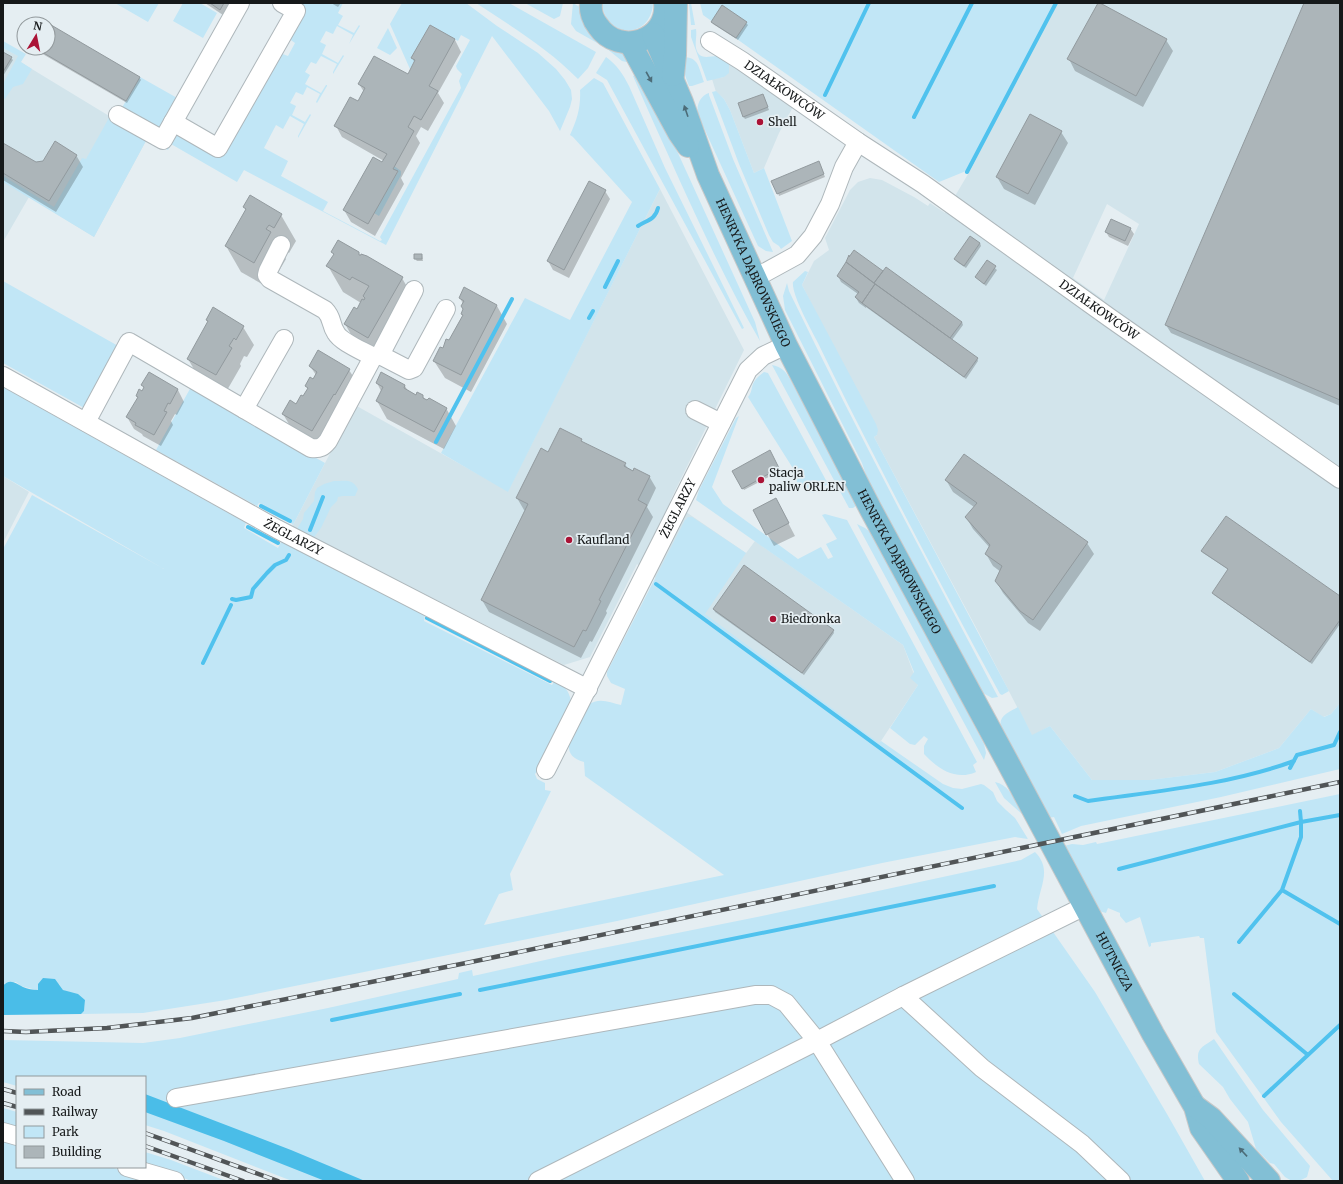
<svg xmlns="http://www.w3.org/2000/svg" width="1343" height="1184" viewBox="0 0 1343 1184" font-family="Merriweather,serif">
<rect width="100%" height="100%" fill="#e5eef2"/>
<path fill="#d2e4eb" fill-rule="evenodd" d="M1056,3h284v700l-9,11 -8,3 -12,-8 -32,39 -64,24 -65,8h-58l-42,-54 -18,10 -53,-103 -105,-196 3,-2 -75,-150 12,-24 15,-11 -4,-12 25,-48 8,-8 12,-4 12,2 32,17 14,9 2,-3 15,10 26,-44zM1107,204l32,20 -35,76 -31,-22z
M3,48l16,8 -2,4 130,79 -53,98 -65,-40 -26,45z
M729,62l65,43 -15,28 -15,35 -10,5 -24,-63 -6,-11 -8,-7 -4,-13 12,-2z
M660,189l84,161 -74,151 76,52 9,-12 148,104 15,40 -39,59 -242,-180 -47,93 -26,8 -272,-138 63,-122 153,86z
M3,476l26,16 -26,51z"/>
<path fill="#c1e6f6" d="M115,3h44l-11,19z
M183,3h17l17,10 -14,25 -30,-17z
M293,3h50l-5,10 5,3 -5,9 16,8 5,-8 1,1 -11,18 4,-9 -16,-9 -4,8 -7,-3 -6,11 6,3 -4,9 16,9 5,-8 1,1 -11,18v-2l4,-8 -16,-8 -5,8 -5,-2 -6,10 5,3 -5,9 16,9 5,-8h1v1l-10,17 -1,-1 4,-8 -13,-7 -4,8 -7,-3 -6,11 6,3 -4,9 13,7 5,-8 1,1 -13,23v-2l6,-12 -14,-8 -7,13 -7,-4 -12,23 24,13 -7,15 47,26 -5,9 57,30 2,-1 -2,-3 81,-149 -2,-7 3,-7 -5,-5 -1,-3 14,-26 -9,-5 -3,6 -28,-16 -19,33 4,2 -5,9 -20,-45 12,-21h64l31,23 41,27 18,16 9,11 6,10 1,9 -2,8 -10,24 -11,-20 -57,-75 -106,209 -142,-75 -7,12 -66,-38 -3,6 -4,-2 11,-18 46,26 59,-103 8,3 7,-13 -7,-5z
M476,3h33l87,49 -8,16 -10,11c-29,-30 -67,-53 -102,-76z
M525,3h38l-3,13 -6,3z
M573,3l5,3 43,41 10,16 -9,-2 -16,-13 -30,-17 -5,-7z
M602,3h50l1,1c-3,36 -48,35 -51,-1z
M689,3h2l4,22h-4z
M700,3h356l-85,166 -32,13 -236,-167z
M388,28l9,20 -7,7 -13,-7z
M696,29c1,7 -1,13 0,19 3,13 13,8 21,8 4,0 8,3 12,6v11l-5,4 -17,4 -16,-44v-7z
M3,41l23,13 -5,8 11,7 -9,15 -10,3 -8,12 -2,-1v-14l15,-28 -15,-8z
M606,57c11,8 17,17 23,29l36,82 79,160 -2,1 -135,-249 -11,-7z
M680,57c19,-1 18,9 24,25l-12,4h-3l-7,-19z
M641,72l114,250 5,19c-30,-52 -56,-107 -81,-162 -15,-34 -31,-68 -46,-103z
M140,77l39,22 -17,31 -42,-19z
M594,78l9,5 57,106 -152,303 -67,-39 84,-155 45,22 62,-118 -59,-65 -3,-2c7,-15 11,-28 10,-45z
M716,91l8,8 6,11 24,63 10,-5 28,73 -11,8 -2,-3 -6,-4 -4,-7 -30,-71 -27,-72z
M709,93v2l24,64 40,93 -7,-1 -8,-5 -60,-131c-2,-10 2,-19 11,-22z
M110,116l37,23 -53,98 -91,-55v-6l51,31 28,-49 4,1z
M394,166l7,5v4l-22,41 -5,-3 24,-41 -5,-3z
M805,271l3,1 -6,13 74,139 2,6 -1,5 -3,2 135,254 -7,4 -2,-1c-41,-75 -81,-151 -120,-227 -21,-41 -42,-82 -62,-124 -6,-12 -27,-49 -25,-61z
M3,281l117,66 -34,62 -83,-46z
M787,283l2,8c66,137 138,271 209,406l-6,1 -9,-5 -74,-138 -38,-65 -9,-27 -77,-153 -2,-14z
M772,365c9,2 13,5 18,14l66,124 1,2 -4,3h-4z
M764,372l4,1 60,111 -15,9 -5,-2 -7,-7 -3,2 -4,-16 -46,-73c4,-5 3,-8 5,-13 2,-5 7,-9 11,-12z
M3,387l243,136 -2,5 34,20 3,-6 144,73 -1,6 128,64 3,-5c9,6 14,10 16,21l-29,64 -7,9 2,5 8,4v7l6,1 -41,83 3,16 -14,4 -15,31 240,-50 -139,-99 -1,-14c-32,-8 -5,-40 4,-57 11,-8 21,-3 33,0l4,-16 -14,-6 -4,-7v-4l78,-152 3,-3h4l54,36 -41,61 174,129 2,-2 62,43 10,4 9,1 19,-5 3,1 9,7 4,9 9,9 9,8 13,21 -13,-2 -133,26 -265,58 -391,79 -83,13 -62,1 3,-3 1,-11 -22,-10 -4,-6 -21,2 1,4h-3l-15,-4 -5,-4 -11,1 -2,3v-437l29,-54 132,74 -161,-93z
M191,387l134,76 -32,62 -2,-2 1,-2 -33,-18 -2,3 -101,-56z
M739,416l-27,71 11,17 75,55 23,-12 7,12 5,-2 -7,-13 11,-5 -15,-24 3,-1 22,6 130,242 -4,3 3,7c-20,9 -38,-3 -52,-18v-8l4,-7 -4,-3 -9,9 -5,-1 -20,-16 28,-43 -8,-7 4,-6 -11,-27 -207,-145 3,-10 37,-72z
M334,481c11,0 18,-3 24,8l-3,7h-12l-5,1 -1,4 -6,6 -10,21 -7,9 -17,-8 6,-10 1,-6 10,-12 1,-9 2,-4 7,-4z
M857,524l8,4 9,7 110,209 2,9 -2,7z
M1340,703v66l-119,28 -140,29 -19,8 -8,-17 -5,1 -48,-91c-3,-11 8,-15 17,-20l14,28 18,-9 42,54h57l66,-8 64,-24 32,-39 13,8 7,-3z
M995,782c15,3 21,20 27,32l-18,-16z
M1340,794v387h-7l-52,-59 -65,-90 -12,-94h-4l-1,-2 -48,7v3l-2,1 -9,-30 -14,6 -6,-7v-3l-12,-5 -2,5 -7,-2 -35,-65 8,-2 11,1 13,-3 1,2z
M1035,852c18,18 4,35 2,57l58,83 72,122 38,67h-913l-128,-50 -19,-6v-48h-128v9l-14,-4v-42l140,3 37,-5 148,-30 130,-29 1,-6 13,-3 1,6 90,-20 199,-40 259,-56z
M1214,1039l49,71 47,56 -3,11 -6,3 -9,1 -7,-4 -11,-13 -4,-1 -14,-14 -8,-27 -18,-23 -7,-12 -24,-23c-4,-16 4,-17 15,-25z
M3,1108l14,4v18l-14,-4z
M3,1137l14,4v26h93l49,14h-156z
M145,1152l26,8 55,21h-35l-12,-5 -34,-10z"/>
<path fill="#4abde8" d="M43,978l12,1 8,11 15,4 7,6 -1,11 -3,3 -78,1v-29c6,-8 13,-3 20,1 4,2 10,3 15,3v-6z
M145,1094l146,56 74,31h-40l-101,-40 -79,-29z"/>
<path fill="#0003" d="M205,3h25l-7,12z
M331,3h10l-3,4z
M1305,3h35v403l-169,-73 -5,-8z
M712,22l34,1 2,2 -10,15 -25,-16z
M48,25l91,52 2,3 -14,23 -93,-54 14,-1z
M455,40l6,12 -23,41 6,10 -16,28 -7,-4 -5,9 4,7 -19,35 3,6 -29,52 -24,-14 -7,-12 40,-49 -42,-24 -6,-11 22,-23 6,-11 -5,-8 49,-8 7,-13 -3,-5z
M1166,40l7,11 -30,56 -68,-36 -6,-12z
M3,53l8,5 2,2 -10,16z
M764,97l5,13 -24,9 -2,-3z
M1061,132l7,11 -33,62 -31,-16 -7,-12z
M3,144l33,19 40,-8 7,12 -27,45 -53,-32z
M820,165l5,12 -46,19 -1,-3z
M605,191l5,8 -41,79 -16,-8 -5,-9z
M244,207l37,8 15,26 -7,12 -5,-3 -2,3 4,6 -17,29 -28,-16 -15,-26 20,-36z
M1130,228l4,6 -6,12 -19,-9 -3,-5z
M980,243l1,3 -15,22 -9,-6 -2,-3z
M332,252l26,1 3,4 41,21 15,26 -34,59 -23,-13 -15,-26 12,-14 4,-7 -18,-11 -15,-26 6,-11z
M422,255l1,6h-6l-2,-2z
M849,256l34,16 79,50 1,3 -11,15 25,18 1,3 -12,18 -100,-72v1l-7,-5 -3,-5 2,-4 -17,-12 -3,-6 10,-16z
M987,261l10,9 -11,16 -10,-9z
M464,289l33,17 10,18 -36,68 -26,-14 -11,-17 15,-20 14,-25 -1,-2 2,-4 -1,-6 -3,-6z
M207,320l36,7 11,18 -7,12 -3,-1 -4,8 1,2 -15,26 -28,-16 -10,-17 20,-36z
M310,366l39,4 11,17 -37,61 -30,-17 -10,-17 13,-9 7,-8 5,-8 -2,-3 7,-6 3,-5z
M149,374l29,16 6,12 -7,13 -2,-1 -4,7 2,4 -12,21 -18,-10 -1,-2 -8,-5 -7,-12 11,-19 -1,-2 5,-4 2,-4 -1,-3z
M377,383l28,3 3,5 9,5h5l3,3 21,9 10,18 -12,23 -57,-30 -10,-18 4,-10z
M581,440l2,3 42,21 3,5 21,7 7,12 -9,19 6,10 -47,94 1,2 -15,29 -2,-1 -9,17 -92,-46 -7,-12 44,-89 -2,-1 -7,-12 31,-45z
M769,452l11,19 -36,19 -11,-19z
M946,480l141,63 7,11 -54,77 -12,-8 -25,-30 -7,-12 5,-9 -8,-6 -7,-12 4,-6 -17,-19 -7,-12 8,-10 -21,-15z
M754,510l28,1 13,25 -21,10z
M1202,551l138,46v27l-28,40 -98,-69 -1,-2 16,-23 -26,-17z
M714,609l119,21 1,3 -30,42 -89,-63z"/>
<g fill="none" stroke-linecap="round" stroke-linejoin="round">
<path stroke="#50c2ee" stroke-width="4" d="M825,95l44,-92
M914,117l58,-114
M967,172l89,-169
M638,226c9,-6 17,-6 20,-18
M605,287l13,-26
M589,318l4,-7
M436,442l76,-143
M261,506l29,15
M248,527l30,16
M310,530l13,-33
M656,584l306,224
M232,599l4,1 15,-3 2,-8 14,-16 8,-8 11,-5 3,-5
M427,618l123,63
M203,663l28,-58
M1290,768l7,-13 37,-10 6,-13
M1075,796l13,5c69,-10 140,-16 206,-40
M1119,869l182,-47 -1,-11
M1282,890l58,34
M1239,942l43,-52 19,-53v-15l39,-7
M480,990l514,-104
M1234,994l74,61
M332,1020l128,-26
M1264,1096l76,-71"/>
</g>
<path fill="#acb5b9" stroke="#929a9e" d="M210,3h14l-4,7z
M1098,3h2l67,36 -31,57 -69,-37z
M1304,3h36v397l-175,-75z
M722,5l25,17 -11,16 -25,-16z
M46,22l94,55 -14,24 -91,-53h13v-24h-3z
M430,25l25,14 -26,47 9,5 -17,29 -7,-4 -6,11 6,4 -21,38 5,2 -30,53 -25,-14 30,-53 9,5 5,-8 -53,-28 16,-29 8,4 7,-13 -7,-4 16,-28 34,18 7,-14 -4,-2z
M3,52l9,5 -9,15z
M763,94l5,13 -25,10 -5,-14z
M1030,114l32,17 -34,63 -32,-17z
M55,141l22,14 -28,46 -46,-28v-30l33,19 7,-1z
M819,161l5,13 -47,20 -6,-13z
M589,181l17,9 -42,80 -17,-9z
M250,195l32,19 -8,14 -5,-3 -3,4 5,3 -17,31 -29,-17 21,-37 -3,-2z
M1111,219l20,9 -6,13 -20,-9z
M970,236l10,7 -16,23 -10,-7z
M338,240l21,12v3h2v-1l6,2 36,21 -35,61 -24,-14 10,-17 3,2 5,-10 2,1 1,-2 -2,-2 6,-10 -17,-9 -2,3 -24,-14 8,-12 -3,-2z
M854,250l29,21 -9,12 -28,-21 3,-7v2z
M414,254h8v5h-8z
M987,260l9,6 -12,18 -9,-7z
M846,262l29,22 -13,19 -7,-6 4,-5 -22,-16z
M886,267l76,55 -12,16 -76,-55z
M875,284l103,74 -14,19 -102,-74z
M464,287l33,18 -36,70 -28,-14 7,-14 3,1 3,-9 3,1 14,-25 -2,-1 2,-5 -2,-3 3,-5 -5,-3z
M213,307l31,19 -8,14 -2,-2 -5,8 3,2 -16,27 -29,-16 21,-38 -2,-1z
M318,350l32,19 -15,26 -1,-1 -22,37 -30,-17 8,-14 6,4 5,-9 2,1 5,-8 -3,-2 5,-9 3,2 4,-7 -8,-6z
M149,372l29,17 -8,15 -2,-1 -4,8 3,1 -13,23 -19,-10 1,-2 -10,-6 12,-20 -2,-1 3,-7 3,2 2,-4 -3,-2z
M381,372l24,13 -1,3 12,7 1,-3 6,3v3l4,2 2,-2 18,10 -13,24 -58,-31 7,-14 -7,-4z
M560,428l22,11 -1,2 45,22 -2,3 9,5 1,-3 16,8 -12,24 9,5 -48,95 2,1 -15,30 -3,-1 -9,17 -93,-47 47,-96 -12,-6 25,-50 7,4z
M770,450l9,18 -37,21 -10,-18z
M964,454l124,88 -55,78 -13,-9 -25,-30 7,-15 -17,-12 5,-9 -25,-28 12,-14 -32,-23z
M776,498l13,25 -23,12 -13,-25z
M1226,516l114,80v24l-30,42 -98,-69 16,-24 -27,-18z
M744,565l90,65 -32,43 -89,-64z"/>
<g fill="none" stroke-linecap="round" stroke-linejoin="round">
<g stroke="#aeb7bb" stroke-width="20">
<g id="minor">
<path id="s1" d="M710,41l32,20 116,81 65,42 187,134 230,161"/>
<path d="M118,115l45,25 77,-137"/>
<path d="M173,122l45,26 78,-137 -14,-8"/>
<path d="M281,245l-13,26 -1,4 3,4 55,31c8,8 5,14 11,23 5,9 27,18 37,24l7,-2"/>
<path d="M755,278l42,-23 16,-19 17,-32 14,-37 14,-25"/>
<path d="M414,290l-34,65 29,15 5,-2 32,-59"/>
<path id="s2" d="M3,376l274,153 311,160"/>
<path d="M244,409l67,39c9,1 12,-1 17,-7l45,-84"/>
<path d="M695,410l26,13"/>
<path d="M86,422l43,-80 115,67 40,-70"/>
<path id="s3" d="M546,770l202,-400 15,-14 23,-11"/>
<path d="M903,996l79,72 100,76 39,37"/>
<path d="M176,1098l579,-103h16l15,8 31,38 88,140"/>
<path d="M3,1132l14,4"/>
<path d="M127,1167l48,14"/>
<path d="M538,1181l279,-140 86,-45 182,-90"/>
</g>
</g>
<g stroke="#c7c8c8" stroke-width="24">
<g id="major">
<path d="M591,3c-1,8 2,17 7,23 21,31 71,15 67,-23"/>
<path id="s4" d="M653,34l29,68 26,73 78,170 85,165 136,251 146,273 42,73 6,21 37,53"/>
<path d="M630,43l49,90 9,13"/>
<path d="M673,75l2,-20 1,-52"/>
<path d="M1196,1107l15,11 58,63"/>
</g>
</g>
<use href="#minor" stroke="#fff" stroke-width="18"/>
<use href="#major" stroke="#82bfd5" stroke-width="22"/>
<g stroke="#515557" stroke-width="4.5">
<path id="rail" d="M3,1031l23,1 81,-4 85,-10 274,-55 874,-181
M3,1089l14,4
M3,1103l14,4
M145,1133l133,48
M145,1146l98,35"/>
</g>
<use href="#rail" stroke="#e5eef2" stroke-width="3" stroke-dasharray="9" stroke-linecap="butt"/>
</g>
<defs><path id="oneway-solid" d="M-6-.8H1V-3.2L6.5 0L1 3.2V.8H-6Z"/></defs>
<g fill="#4c6c78">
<use href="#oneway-solid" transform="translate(649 77) rotate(61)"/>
<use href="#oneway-solid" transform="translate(686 111) rotate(-109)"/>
<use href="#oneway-solid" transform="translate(1243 1152) rotate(-133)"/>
</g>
<g fill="#aa1336" stroke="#e5eef2" stroke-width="1.5">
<circle cx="760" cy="122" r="4"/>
<circle cx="761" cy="480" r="4"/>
<circle cx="569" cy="540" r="4"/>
<circle cx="773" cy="619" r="4"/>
</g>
<g text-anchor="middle" stroke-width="3.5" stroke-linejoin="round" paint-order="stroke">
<g font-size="12" fill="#16191a" stroke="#e5eef2">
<text dy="4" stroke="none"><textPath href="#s1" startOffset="89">DZIAŁKOWCÓW</textPath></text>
<text dy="4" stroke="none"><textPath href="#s4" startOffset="259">HENRYKA DĄBROWSKIEGO</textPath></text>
<text dy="4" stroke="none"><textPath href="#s1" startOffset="473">DZIAŁKOWCÓW</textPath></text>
<text dy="4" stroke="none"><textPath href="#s3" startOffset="293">ŻEGLARZY</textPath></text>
<text dy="4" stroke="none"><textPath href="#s2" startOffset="332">ŻEGLARZY</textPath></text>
<text dy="4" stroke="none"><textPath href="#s4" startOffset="583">HENRYKA DĄBROWSKIEGO</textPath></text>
<text dy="4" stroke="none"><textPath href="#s4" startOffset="1037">HUTNICZA</textPath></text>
</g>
<g font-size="12" fill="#16191a" stroke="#e5eef2" text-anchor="start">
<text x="768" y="126">Shell</text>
<text x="769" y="477">Stacja<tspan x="769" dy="14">paliw ORLEN</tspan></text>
<text x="577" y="544">Kaufland</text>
<text x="781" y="623">Biedronka</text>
</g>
</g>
<rect width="1343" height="1184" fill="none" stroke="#16191a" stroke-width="8"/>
<rect x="16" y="1076" width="130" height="92" fill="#e5eef2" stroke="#92999c"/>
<rect x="24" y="1089" width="20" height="6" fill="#82bfd5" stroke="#92999c"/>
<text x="52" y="1096" font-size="12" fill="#16191a">Road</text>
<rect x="24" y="1109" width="20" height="6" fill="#515557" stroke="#92999c"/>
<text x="52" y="1116" font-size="12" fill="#16191a">Railway</text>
<rect x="24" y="1126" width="20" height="12" fill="#c1e6f6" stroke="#92999c"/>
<text x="52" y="1136" font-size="12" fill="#16191a">Park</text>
<rect x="24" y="1146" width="20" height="12" fill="#acb5b9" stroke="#92999c"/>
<text x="52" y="1156" font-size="12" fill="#16191a">Building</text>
<g transform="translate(36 36) rotate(10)"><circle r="19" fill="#e5eef2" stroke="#92999c"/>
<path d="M0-3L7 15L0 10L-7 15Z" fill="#aa1336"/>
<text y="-6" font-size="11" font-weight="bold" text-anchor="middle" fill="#16191a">N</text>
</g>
</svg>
